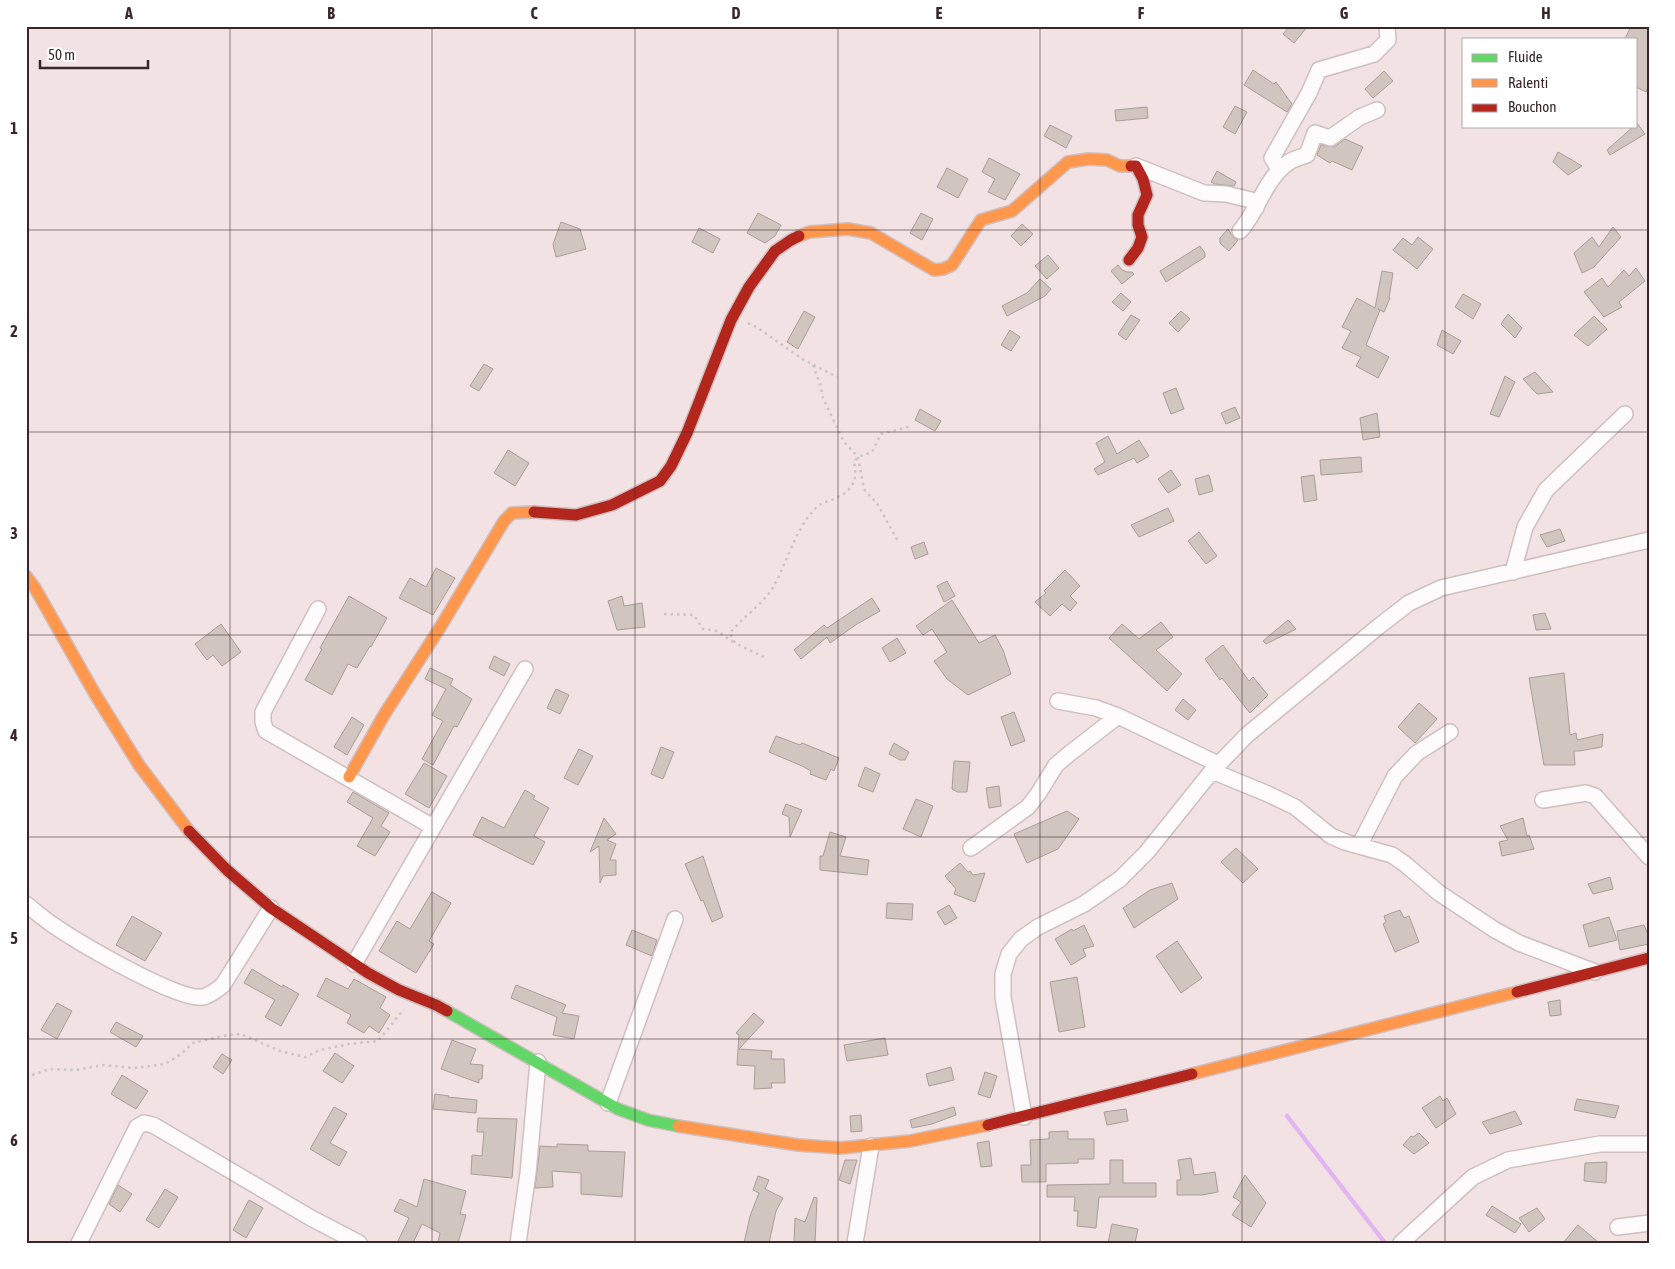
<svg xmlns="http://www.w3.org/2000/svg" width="1675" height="1269" viewBox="0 0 1675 1269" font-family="'Asap Condensed',sans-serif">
<rect width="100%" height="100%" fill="#f2e2e3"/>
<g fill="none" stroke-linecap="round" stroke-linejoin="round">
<path stroke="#e1b5f0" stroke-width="4.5" d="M1287,1116l98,127"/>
</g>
<path fill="#d1c5bf" stroke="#a99d97" d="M1290,26h18l-14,17 -11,-9z
M1631,26h18v59l-3,7 -10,-5v-48h-11z
M1253,70l21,14 2,-2 16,22 -5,8 -43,-27z
M1384,71l9,10 -20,17 -8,-9z
M1235,106l12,6 -12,22 -12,-7z
M1147,107l1,11 -32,3 -1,-11z
M1637,123l8,11 -35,21 -3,-5 27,-24h2z
M1050,125l22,11 -6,12 -22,-12z
M1345,139l18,8 -11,23 -20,-9 -2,2 -13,-8 4,-10 13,2z
M1558,152l14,8 10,6 -14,9 -15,-13z
M989,158l31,16 -15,26 -17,-8 7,-13 -13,-7z
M947,168l21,11 -10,19 -21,-11z
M1217,171l19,11 -2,4 -19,-2 -4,-2z
M758,213l23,12 -6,11 -10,7 -18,-10z
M921,213l12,6 -11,21 -12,-7z
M561,222l19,7 6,20 -30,8 -3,-13z
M1022,224l11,10 -12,12 -10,-10z
M1613,227l8,10 -27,30 -12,6 -8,-20 18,-16 7,10z
M699,228l21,11 -7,14 -21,-11z
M1228,229l6,9 4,2 -9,11 -9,-8v-5z
M1418,237l15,12 -16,20 -24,-19 10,-12 9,7z
M1200,246l5,7v4l-39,25 -6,-11z
M1048,255l11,13 -12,11 -12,-13z
M1118,265l4,5 5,2h5l2,2 -12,10 -11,-13z
M1636,268l9,13 -26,21 3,5 -18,10 -20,-25 18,-14 6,9 16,-17 5,6z
M1382,271l11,2 -4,25h1l-6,14 -6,-3 2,1 -14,35 23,12 -11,21 -22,-12 5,-9 -19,-9 9,-17 -9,-4 15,-29 18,10z
M1040,279l11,10 -6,7 -38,20 -5,-10 25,-13z
M1121,293l10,9 -8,9 -11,-9z
M1463,294l18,10 -8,15 -18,-12z
M804,311l11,6 -17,32 -11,-7z
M1181,311l9,8 -12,13 -9,-9z
M1508,314l14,14 -7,10 -14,-14z
M1131,315l9,5 -14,20 -8,-6z
M1594,316l13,13 -19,17 -14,-11z
M1010,330l10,7 -9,14 -10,-6z
M1442,330l19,11 -8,13 -16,-9z
M484,364l9,5 -14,22 -9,-5z
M1535,372l18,20 -16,2 -14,-15z
M1505,376l10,6 -16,35 -9,-3z
M1176,388l8,21 -13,5 -8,-21z
M1235,407l5,11 -14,6 -5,-11z
M920,409l21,12 -6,10 -20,-11z
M1377,413l3,24 -17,3 -3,-22z
M1108,436l9,18 22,-14 10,16 -12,7 -3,-5 -36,17 -4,-6 11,-7 -9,-19z
M508,450l21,13 -14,23 -21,-13z
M1361,457l1,15 -41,3 -1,-15z
M1171,470l10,15 -13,8 -10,-14z
M1209,475l4,16 -14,4 -4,-16z
M1314,475l3,25 -13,2 -3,-25z
M1168,508l6,13 -35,16 -8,-12z
M1560,529l5,12 -18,6 -7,-12z
M1199,532l18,24 -11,8 -18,-23z
M924,542l4,12 -13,5 -4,-12z
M436,568l19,10 -22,37 -34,-17 11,-20 16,9z
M1065,570l15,16 -10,10 7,7 -7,8 -8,-7 -12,12 -15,-14 11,-9 -2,-2z
M947,581l8,15 -11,6 -7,-16z
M349,596l38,22 -16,29 -1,-1 -13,22 -9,-4 -16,31 -27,-15 17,-31 -2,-1z
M622,596l2,10 18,-3 3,24 -28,3 -9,-29z
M872,598l8,13 -23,13 -27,19 -3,-6 -26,22 -7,-9 30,-25 3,3z
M952,600l27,43 16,-8 8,15 8,24 -43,21 -21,-16 -13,-18 13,-9 -15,-23 -9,6 -7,-9z
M1545,613l6,16 -15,1 -3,-15z
M1288,620l8,9 -30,15 -3,-3z
M1161,622l12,15 -17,13 26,24 -15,17 -58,-53 13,-14 17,15z
M221,624l20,28 -19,14 -9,-11 -6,5 -12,-16z
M897,638l9,15 -16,9 -8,-14z
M1223,645l26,36 4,-4 15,18 -18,18 -28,-35 -2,2 -15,-21z
M494,656l16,8 -6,12 -15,-8z
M430,668l23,11 -3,6 22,14 -15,28 -3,-1 -21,39 -11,-6 21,-38 -11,-6 14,-26 -21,-10z
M1564,673l6,62 6,-2 1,7 26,-6 -1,13 -23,4h-5l1,14h-31l-15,-87z
M556,689l13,6 -9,19 -13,-6z
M1183,699l13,11 -8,10 -13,-10z
M1419,703l18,16 -22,24 -17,-16z
M1014,712l11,29 -14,5 -10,-29z
M352,717l12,8 -17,30 -13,-8z
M776,736l24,9 2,-2 37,15 -5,13 -3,-2 -5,11 -16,-6 1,-3 -9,-5 -33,-14z
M894,743l15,9 -4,8h-5l-11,-6z
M661,747l13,5 -11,27 -12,-5z
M579,749l14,7 -15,29 -14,-7z
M954,761l16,1 -3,30h-10l-5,-3z
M424,763l23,13 -18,32 -24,-14z
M865,767l15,7 -7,18 -15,-6z
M999,786l2,20 -12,2 -3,-20z
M525,790l10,6 -2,3 16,9 -15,28 11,6 -12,23 -60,-30 9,-18 22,11z
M353,792l36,21 -8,13 9,6 -15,24 -18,-10 16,-28 -26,-16z
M916,799l17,7 -12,31 -18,-8z
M786,804l16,6 -12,27 -1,-20 -7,-3z
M1067,811l12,8 -21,30 -31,14 -13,-29z
M604,818l12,16 -9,6 9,4 -6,16h6v15l-13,1 -3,7 -1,-37 -9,6z
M1523,818l4,18 2,-1 5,14 -32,7 -3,-14 9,-2 -8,-14z
M830,832l16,5 -6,19 29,4 -2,15 -47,-5v-14h3z
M1236,848l22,21 -15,14 -22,-21z
M703,856l20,61 -11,5 -9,-22 -2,1 -16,-37z
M960,863l8,9 2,-1 3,4 12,-2 -10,29 -21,-8 2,-5 -11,-13z
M1610,877l3,12 -20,5 -5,-10z
M1172,883l6,16 -44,29 -11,-20 27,-18z
M432,892l19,11 -22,38 5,3 -18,29 -37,-22 18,-30 13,8z
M887,903l26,1 -1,16 -26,-2z
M949,905l8,13 -12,7 -8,-13z
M1400,910l4,8 5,-2 10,26 -24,10 -12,-28 3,-2 -2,-6z
M132,916l30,17 -17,28 -29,-16z
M1609,917l8,23 -28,7 -6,-22z
M1084,925l10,21 -11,3 3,7 -15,9 -16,-26 17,-10 1,2z
M1644,925l5,12v7l-29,6 -3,-19z
M632,930l25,10 -5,16 -26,-11z
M1177,941l25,37 -21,15 -25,-37z
M252,969l30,18 1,-2 16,9 -18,32 -16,-9 10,-17 -31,-17z
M1077,977l8,50 -26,5 -9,-50z
M326,978l22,11 6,-10 32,18 -6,11 10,7 -11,18 -10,-7 -5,7 -17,-10 4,-8 -34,-19z
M516,985l50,20 -4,8 17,3 -5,23 -21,-4 4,-18 -46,-19z
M1560,1000l1,15 -11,1 -2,-14z
M57,1003l15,8 -15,28 -16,-9z
M754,1013l10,9 -25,27 33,2 -1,8h13l1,24h-14l1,5 -18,1 1,-23 -18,-1 2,-30 -3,-2z
M116,1022l27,14 -7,11 -26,-15z
M885,1038l3,17 -41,6 -3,-16z
M452,1040l24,9 -6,15 13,1 -1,14h-3v4l-38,-14z
M335,1053l19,13 -12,17 -19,-12z
M222,1054l10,6 -9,14 -10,-7z
M951,1067l3,13 -25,6 -3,-12z
M985,1072l12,4 -7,22 -12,-4z
M122,1075l26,16 -12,18 -25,-15z
M435,1094l14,2 -1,1 29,3 -1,13 -43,-4z
M1440,1096l3,5 4,-3 9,16 -20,14 -14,-20z
M1577,1099l42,7 -4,12 -41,-8z
M334,1107l13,7 -17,29 17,9 -8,14 -29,-17z
M954,1107l2,8 -24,9 -20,4 -2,-8z
M1126,1109l2,12 -21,4 -3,-13z
M1515,1111l7,13 -32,10 -8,-12z
M861,1115l1,16 -11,1 -1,-16z
M478,1118l39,1 -5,59 -41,-4 1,-19 10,1 2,-24h-7z
M1068,1131v8h26v20h-16v4l-32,1v18h-24l-1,-17h10l-1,-25 19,-1v-7z
M1419,1133l10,10 -15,11 -11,-9 8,-9 2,1z
M989,1141l3,25 -11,1 -4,-24z
M557,1144l31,1v6l37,1 -3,45 -41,-3v-21l-29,-2 1,16 -18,1 5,-42 17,1z
M1191,1158l3,17 21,-3 3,20 -16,3h-25v-15h4l-3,-20z
M845,1160h12l-7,24 -11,-4z
M1110,1160h13v23h33v14h-57l-3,31 -19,-2 1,-15h-4l1,-14h-28v-12l63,-1z
M1607,1162l-1,21 -22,-2 1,-18z
M1245,1175l21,28 -15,24 -19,-12 9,-13 -8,-5z
M758,1176l11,4 -4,9 18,9 -7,13 -7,32h-25l6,-27 9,-23 -6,-3z
M424,1179l42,12 -6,23 6,1 -8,28h-20l2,-10 -18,-9 -9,19h-16l12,-25 -15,-7 6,-12 17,8z
M118,1185l14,9 -12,18 -11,-8z
M165,1189l13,8 -19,31 -13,-8z
M814,1197l3,1 -2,45h-21l1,-25 10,4z
M249,1200l14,8 -17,30 -13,-8z
M1492,1206l29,18 -6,9 -29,-18z
M1537,1208l8,11 -16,13 -10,-14z
M1112,1224l26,5 -3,14h-27z
M1578,1225l21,18h-36z"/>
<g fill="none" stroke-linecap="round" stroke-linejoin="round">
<g stroke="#cfbfc0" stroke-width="18">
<path id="street" d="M1136,166l68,27 22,1 25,6 5,8
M1280,170l-8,-12 37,-65 10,-23 55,-16 14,-14 -1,-14
M1240,231c19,-21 24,-52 49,-69 5,-3 12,-5 18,-7l8,-22 15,5 30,-21 17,-7
M1513,572l12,-45 21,-37 79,-76
M318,609l-55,103v10l3,9 167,96
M1058,701l38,7 22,8 100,48
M1212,771l56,23 27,13 36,29 14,6 47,13 13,9 34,29 56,37 24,13 76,29
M1543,800l43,-7 9,3 54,61
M1359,846l36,-70 22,-23 33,-21
M971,848l57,-41 10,-13 18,-29 13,-11 49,-38
M26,904c9,7 18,15 27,21 23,16 126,77 150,72 8,-2 14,-7 20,-12l48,-77
M354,964l171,-295
M608,1103l67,-184
M1024,1117l-21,-120v-23l6,-20 12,-15 17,-12 46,-23 36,-25 27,-27 65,-81 35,-36 131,-108 31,-24 32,-15 208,-48
M1618,1227l31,-4
M79,1243l58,-116 7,-4 9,2 158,93 48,25
M518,1243l10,-70 10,-111
M855,1243l16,-97
M1401,1243l72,-66 35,-17 92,-16h49"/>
</g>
<g stroke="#cfbfc0" stroke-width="14">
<path id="fast" d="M447,1011l171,98 30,11 30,6"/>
</g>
<g stroke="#cfbfc0" stroke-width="14">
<path id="slow" d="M799,236l11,-4 38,-3 23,4 63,37 9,-1 9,-4 29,-45 31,-9 56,-49 21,-3 18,1 13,6h11
M26,576l9,12 60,106 44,71 50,66
M349,777l35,-62 57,-89 63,-105 8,-8 22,-1
M1192,1074l325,-82
M678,1126l120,19 43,3 69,-7 78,-16"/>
</g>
<g stroke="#cfbfc0" stroke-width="14">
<path id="jam" d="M1129,260l9,-12 4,-11 -4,-12v-10l9,-20 -4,-16 -7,-13h-5
M534,512l42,3 36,-10 48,-24 11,-15 16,-33 44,-113 18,-33 26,-36 16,-11 8,-4
M189,831l38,39 44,38 97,65 31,17 37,15 11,6
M1517,992l132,-34
M988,1125l204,-51"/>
</g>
<path stroke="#cac4c5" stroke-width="2.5" stroke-dasharray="2.5 4" stroke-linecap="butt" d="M748,323l10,5 46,32 33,17
M813,365l8,22 2,11 8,17 13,27 14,15 6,32 14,16 21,38
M664,614l30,1 9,14 14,2 16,11
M764,657l-29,-14 -5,-10c13,-16 33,-29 44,-47 12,-22 26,-69 47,-82 5,-3 10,-3 15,-6 17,-8 22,-18 18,-36l4,-5 14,-5 9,-18 31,-8
M26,1077l24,-8 25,1 29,-5 30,3 31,-4 16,-10 12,-11 34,-8 14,-1 39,17 25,6 15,-7 29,-6 29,-3 26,-32"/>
<use href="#street" stroke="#fdfbfb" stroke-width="15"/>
<use href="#fast" stroke="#63d668" stroke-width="11"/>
<use href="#slow" stroke="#ff974d" stroke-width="11"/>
<use href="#jam" stroke="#b3261e" stroke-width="11"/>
</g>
<path fill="none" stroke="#392628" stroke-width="1" stroke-opacity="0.55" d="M230,26v1217M432,26v1217M635,26v1217M838,26v1217M1040,26v1217M1242,26v1217M1445,26v1217M26,230h1623M26,432h1623M26,635h1623M26,837h1623M26,1039h1623"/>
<rect width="1675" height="1269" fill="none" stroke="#ffffff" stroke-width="55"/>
<rect x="1462" y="38" width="175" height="90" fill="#ffffff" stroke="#b0a8a9"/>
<rect x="1472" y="54" width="25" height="8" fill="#63d668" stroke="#b0a8a9"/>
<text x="1508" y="62" font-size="15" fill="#392628">Fluide</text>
<rect x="1472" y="79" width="25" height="8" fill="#ff974d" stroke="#b0a8a9"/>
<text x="1508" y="88" font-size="15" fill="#392628">Ralenti</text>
<rect x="1472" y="104" width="25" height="8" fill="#b3261e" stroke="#b0a8a9"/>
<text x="1508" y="112" font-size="15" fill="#392628">Bouchon</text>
<path d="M40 60v8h108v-8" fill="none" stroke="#392628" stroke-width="2.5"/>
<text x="48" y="60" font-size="15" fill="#392628" stroke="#ffffff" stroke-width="4" paint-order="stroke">50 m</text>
<rect x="28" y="28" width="1620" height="1214" fill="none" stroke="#392628" stroke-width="2"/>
<g font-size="16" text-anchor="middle" font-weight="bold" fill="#392628">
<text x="129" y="19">A</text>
<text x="331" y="19">B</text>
<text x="534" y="19">C</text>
<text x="736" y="19">D</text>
<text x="939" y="19">E</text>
<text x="1141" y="19">F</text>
<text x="1344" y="19">G</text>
<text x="1546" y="19">H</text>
<text x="14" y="134">1</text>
<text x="14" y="337">2</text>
<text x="14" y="539">3</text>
<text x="14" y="741">4</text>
<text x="14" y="944">5</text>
<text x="14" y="1146">6</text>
</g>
</svg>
